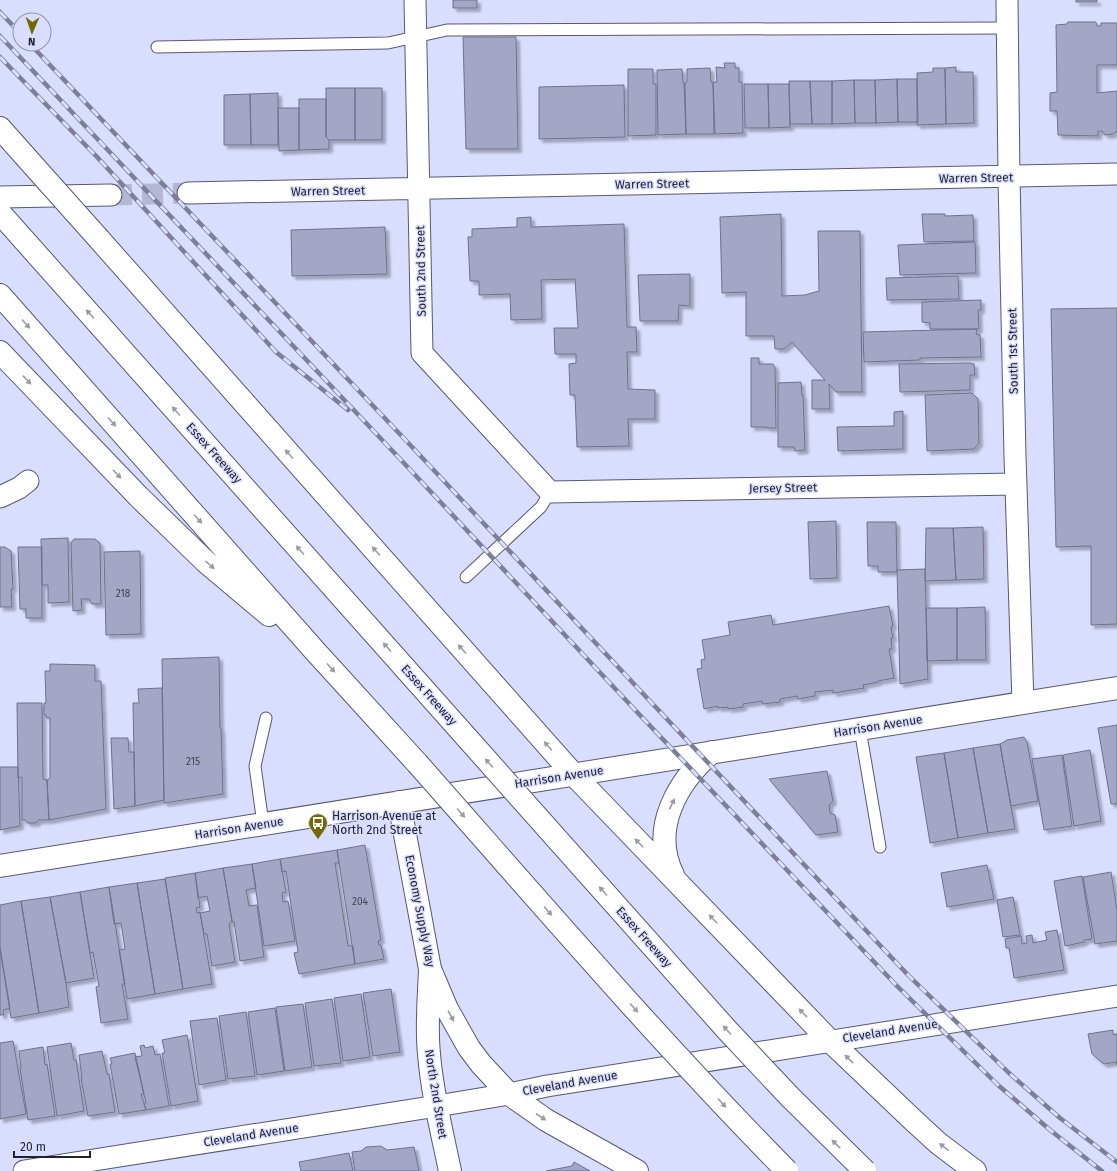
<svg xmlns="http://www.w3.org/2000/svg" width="1117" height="1171" viewBox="0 0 1117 1171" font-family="'Fira Sans',sans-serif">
<defs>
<filter id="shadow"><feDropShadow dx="3.5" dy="3.5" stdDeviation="1" flood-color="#0004"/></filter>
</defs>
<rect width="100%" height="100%" fill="#dadefe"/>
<path fill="#a3a6c5" stroke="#6e718e" filter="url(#shadow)" d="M453,0h24v8h-24z
M1076,0h21v2h-21z
M1068,22h28l1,4h4v-3h16v42h-20v28l20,-2v41h-2l-2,2 -8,1 -3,-4h-4v5l-40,-1 -1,-24h-7v-18l7,-1 -1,-67 11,-1z
M463,37h53l2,112h-52z
M724,63h11v5h4v14h3l1,51 -28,1 -2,-52h4l-1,-15 9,1z
M956,67v5h17l1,51 -28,1 -1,-56z
M710,68l1,14 2,1 1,51h-28l-1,-51 2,-1v-13z
M933,68h12l1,56 -29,1v-52l16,-1z
M628,69h25v15h3v51l-28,1z
M682,69l1,14h1l2,51 -28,1 -1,-65z
M897,79l1,43 -22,1 -1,-43z
M897,79h20l1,43h-20z
M854,80l1,43 -23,1v-43z
M854,80h21l1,43h-21z
M789,81h21l2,43h-22z
M810,81h22v43h-20z
M744,84h24l1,44h-24z
M768,84h21l1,43 -21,1z
M624,85l1,52 -86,2v-52z
M326,88h29v52h-26l-3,-3z
M355,88h27v52h-27z
M278,93v52h-27l-1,-51z
M250,94l1,51h-27v-50z
M299,99h27v38l3,3v9l-30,1z
M278,108h21v42l-20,1z
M781,214l1,82 23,-1 14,-4 -1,-60h42l2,161h-26l-7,-8 1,25h-18v-29h13l-33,-38 -8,7h-9l-1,-13h-28v-44l-24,1 -2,-76z
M922,214h23v2l28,-1 1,26 -50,1z
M531,217v10l93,-3 3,103h9l1,25h-10l1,37 27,1v29h-27l1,27 -52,1 -2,-52h-5l-1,-31 7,-1v-9h-21l-1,-26h24l-3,-49 -34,1 1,39 -31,1 -1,-26 -31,1v-14h-9l-2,-44h4v-8l45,-2v-9z
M385,227l2,47 -95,2 -1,-46z
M975,242l1,31 -76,2 -2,-30z
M690,274v32l-11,-1 -1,16h-38l-2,-46z
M958,276l1,23 -72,1 -1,-22z
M981,300v10h-3l1,19h-49v-6l-8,-1v-20z
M1117,308v316l-26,1v-79l-35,1 -5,-238z
M977,329l-1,5 4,1 1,22 -61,1v2l-56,2 -1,-30z
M751,358h8v6h14l2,3 1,61h-9v-1h-16z
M970,363l4,1 1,11h-5v15l-70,2 -1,-28z
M801,382l1,13h1l2,55 -10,1 -1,-4h-16v-64z
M972,393l6,6 1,44 -5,6 -47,2 -2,-56z
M903,411v38l-65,2 -1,-24 57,-1v-14z
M836,521l1,57 -27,1 -2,-57z
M867,522h29l1,50h-19v-6h-10z
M983,527l1,52 -28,1 -3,-52z
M926,528h27l3,52 -31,1z
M68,538l1,64 -21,1v-18h-6l-1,-46z
M74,539h21l5,4 1,61h-9l-3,-5h-8l1,11 -9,1 -2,-68z
M0,547h5l6,4 2,38h-2l1,18h-12z
M18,547h24v71h-16v-9h-6z
M140,551l1,83 -35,1 -2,-83z
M925,569l3,110 -28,5 -3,-114z
M889,606l4,20 -2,1 2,11h-2l1,11h-3l5,29 -16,3v1l-15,3 1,3 -31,5v-3l-18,2v4l-17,3 -1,-3 -17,3v3l-17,2 -1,-3 -19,3v3l-15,2v-2l-10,1v-2l-14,3 -7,-40 5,-1 -1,-8 4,-1 -3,-19 28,-5 -2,-13 43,-7 2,10z
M985,607l1,53h-29v-52z
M926,608h31v52l-30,1z
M219,657l1,71h1l2,66 -59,9 -2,-144z
M50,664l45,1v16h6l5,128 -57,11 -2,-40 3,-2v-60h-3l-1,-3h-2v-12h2l-1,-32h5z
M162,688l2,112 -29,6 -2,-103h6l-1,-14z
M17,703h25l1,76 4,1 2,40h-11l-2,3h-8l-3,-3h-3v-43l-4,1z
M1117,725v79h-6l-13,-76z
M1024,737l3,5 11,59 -27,5 -11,-62 7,-4z
M111,738h17l1,14h5l1,54 -21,3z
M1000,744l15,85 -27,4 -15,-85z
M973,748l15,85 -30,5 -14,-85z
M1090,750l11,71 -27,5 -11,-71z
M944,753l14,85 -28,5 -14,-86z
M1062,755l10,71 -28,4 -12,-71z
M0,767h18l2,59 -20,4z
M827,771l6,30 -4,4 1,8 5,2 3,17 -22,3 -47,-56z
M365,845l16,95 -3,1 1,4h2l3,14 -29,5 -18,-114z
M337,850l2,13h-4l13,83h5l2,18 -56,10 -5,-21 4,-1 -12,-81 -4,1 -2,-13z
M280,859l6,33 -4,1 1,9 5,-1 7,40 -31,5 -12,-82z
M252,864l4,24 -10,2 3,16 8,-1 7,52 -24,4 -6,-39 -2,-1 -9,-53z
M987,865l7,34 -47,8 -6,-34z
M223,868l9,53 -3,3 6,38 -23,4 -5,-32h-3l-4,-21 10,-2 -3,-15 -9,2 -3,-25z
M1111,872l6,38v31l-22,3 -12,-67z
M195,873l5,34 -4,1 1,5 3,-1 12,72 -29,5 -18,-111z
M1082,876l10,63 -8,1v2l-19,4 -11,-65z
M165,879l18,110 -28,5 -18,-111z
M137,883l18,111 -28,5 -8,-49 6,-1 -4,-26 -7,1 -5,-37z
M109,887l16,97h-3l6,35 -27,4 -5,-36 3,-1 -6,-34 -3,1 -10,-61z
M80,892l14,86 -28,5 -16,-86z
M50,897l16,86 3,24 -30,6 -18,-112z
M1013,897l7,38 -17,2 -6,-37z
M21,901l18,112 -28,5 -11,-70v-43z
M1057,930l7,40 -50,8 -5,-30h-3l-1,-9 16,-3 1,8 5,-1 -1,-7 6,-1 1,8 14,-3 -2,-8z
M0,948l10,60 -7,2 1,5h-4z
M391,989l9,63 -27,4 -10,-63z
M361,994l9,63 -27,4 -9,-63z
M332,999l9,64 -27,3 -9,-63z
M303,1004l9,63 -27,4 -9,-64z
M275,1008l9,63 -27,4 -9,-63z
M246,1012l9,64 -27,3 -9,-63z
M217,1018l9,62 -27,5 -9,-64z
M1113,1030v5l4,-1v31l-1,-3 -12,2 -12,-10 -4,-20z
M187,1035l11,66 -27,5 -9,-53h3l-3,-13z
M13,1041l13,73 -26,5v-76z
M71,1043l3,17h2l8,51 -27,5 -10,-69z
M144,1045l1,3 8,-2 2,9 5,-1 9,52 -23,4 -2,-6 2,-1 -11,-46 7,-1 -2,-10z
M43,1047l2,18 2,-1 8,52 -27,4 -8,-52h1l-2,-17z
M102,1051l5,23h2l6,38 -27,4 -7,-38h1l-3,-23z
M135,1053l9,41h-3l5,16 -27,4 -9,-50h2l-2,-6z
M381,1146l6,4 27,-3 5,24h-64l-3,-19 9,-1 5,-4z
M349,1153l4,18h-52l-2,-9z
M574,1162l16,9h-44l26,-5z"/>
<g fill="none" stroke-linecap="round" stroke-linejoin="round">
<path stroke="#b5b8d4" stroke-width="21" stroke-dasharray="21 10" stroke-linecap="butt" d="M111,195l77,-2"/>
<g stroke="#565974" stroke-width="13">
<path id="lane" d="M157,47l231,-4 59,-13 561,-2
M466,577l75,-70 9,-15
M860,729l20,118
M263,824l-8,-58 11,-48"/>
</g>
<g stroke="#565974" stroke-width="23">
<path id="street" d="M415,0l7,353 128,139 466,-8
M1007,0l2,177 6,279 8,247
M188,193l929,-19
M0,197l111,-2
M0,497l19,-9 9,-7
M24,1171l413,-65 72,-12 38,-8 570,-90"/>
</g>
<g stroke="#565974" stroke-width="24">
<path id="secondary" d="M430,969c-1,28 -4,57 -1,85 3,39 13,78 21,117"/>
</g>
<g stroke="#565974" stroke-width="24">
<path id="primary" d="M399,802l31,167 17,40 22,39 12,16 28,30
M0,866l1117,-178"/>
</g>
<g stroke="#565974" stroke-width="24">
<path id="highway" d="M0,128l24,27
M0,213l468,526
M99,239l475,536 256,266 83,79 25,23 37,28
M0,295l315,356 102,112
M0,352l139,145 67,65 63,53
M673,875c-23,-46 4,-93 39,-123
M509,1094l37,26 91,51"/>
</g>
<use href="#lane" stroke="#fff" stroke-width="11"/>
<use href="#street" stroke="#fff" stroke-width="21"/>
<use href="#secondary" stroke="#fff" stroke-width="22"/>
<use href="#primary" stroke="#fff" stroke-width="22"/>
<use href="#highway" stroke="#fff" stroke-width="22"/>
<g stroke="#7c7f95" stroke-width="4.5">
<path id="rail" d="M0,12l20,21
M0,36l402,425 235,251 260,274 101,99 52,45 52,41
M30,44l384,405 235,251 259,275 101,98 51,45 57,44
M0,57l98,101 178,194 72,58"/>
</g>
<use href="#rail" stroke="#dadefe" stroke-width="3" stroke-dasharray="9" stroke-linecap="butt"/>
<g stroke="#565974" stroke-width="24" stroke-linecap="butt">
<path id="highway-bridge" d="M24,155l75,84
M468,739l259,291 63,67 75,74
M417,763c122,138 241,277 370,408"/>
</g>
<use href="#highway-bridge" stroke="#fff" stroke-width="22"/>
</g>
<defs><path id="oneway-solid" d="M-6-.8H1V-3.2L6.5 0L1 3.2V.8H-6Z"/></defs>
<g fill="#9b9ca1">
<use href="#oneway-solid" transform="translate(90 314) rotate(-132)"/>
<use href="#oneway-solid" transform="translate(26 324) rotate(48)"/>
<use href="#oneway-solid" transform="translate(27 380) rotate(47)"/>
<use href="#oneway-solid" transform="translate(176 411) rotate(-132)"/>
<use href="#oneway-solid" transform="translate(112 422) rotate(48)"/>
<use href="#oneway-solid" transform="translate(289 454) rotate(-132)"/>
<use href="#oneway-solid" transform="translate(117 474) rotate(46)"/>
<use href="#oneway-solid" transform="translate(198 519) rotate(48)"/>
<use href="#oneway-solid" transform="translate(300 550) rotate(-132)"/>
<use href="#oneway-solid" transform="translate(376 551) rotate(-132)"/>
<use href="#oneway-solid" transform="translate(210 565) rotate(41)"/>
<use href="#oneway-solid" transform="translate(387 647) rotate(-132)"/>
<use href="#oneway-solid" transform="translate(462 649) rotate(-132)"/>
<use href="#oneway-solid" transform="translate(331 668) rotate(48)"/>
<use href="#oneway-solid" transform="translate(548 746) rotate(-131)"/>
<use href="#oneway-solid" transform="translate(489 763) rotate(-132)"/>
<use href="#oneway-solid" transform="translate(672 804) rotate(-65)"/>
<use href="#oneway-solid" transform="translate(461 813) rotate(48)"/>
<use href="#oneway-solid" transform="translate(639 843) rotate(-134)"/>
<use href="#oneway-solid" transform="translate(603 891) rotate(-132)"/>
<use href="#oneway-solid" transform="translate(548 911) rotate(48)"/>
<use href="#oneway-solid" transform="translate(713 919) rotate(-134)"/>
<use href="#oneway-solid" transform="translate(634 1008) rotate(48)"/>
<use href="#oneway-solid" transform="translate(803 1013) rotate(-134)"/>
<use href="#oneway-solid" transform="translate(451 1016) rotate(61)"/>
<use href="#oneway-solid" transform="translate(727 1030) rotate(-132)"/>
<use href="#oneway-solid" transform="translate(849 1059) rotate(-136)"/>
<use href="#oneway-solid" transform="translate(722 1103) rotate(47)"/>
<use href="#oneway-solid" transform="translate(541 1117) rotate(33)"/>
<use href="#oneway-solid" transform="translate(836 1144) rotate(-136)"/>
<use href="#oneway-solid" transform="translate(944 1147) rotate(-142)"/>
</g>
<defs>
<g id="bus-pin" transform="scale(1)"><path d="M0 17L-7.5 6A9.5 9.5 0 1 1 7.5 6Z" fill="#766800" stroke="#dadefe"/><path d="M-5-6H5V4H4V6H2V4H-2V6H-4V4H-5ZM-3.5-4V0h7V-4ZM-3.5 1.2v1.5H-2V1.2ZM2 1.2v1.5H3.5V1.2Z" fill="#fff"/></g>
</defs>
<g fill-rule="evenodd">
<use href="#bus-pin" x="318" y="823"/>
</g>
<g text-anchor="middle" stroke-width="3" stroke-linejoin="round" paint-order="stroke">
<g font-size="10" fill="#424354">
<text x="123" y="597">218</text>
<text x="193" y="765">215</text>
<text x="360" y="905">204</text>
</g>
<g font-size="12" fill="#21222e" stroke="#dadefe">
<text transform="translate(976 178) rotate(-1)" y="4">Warren Street</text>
<text transform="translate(652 184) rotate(-1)" y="4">Warren Street</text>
<text transform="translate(328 191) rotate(-1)" y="4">Warren Street</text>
<text transform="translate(421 271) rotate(-91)" y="4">South 2nd Street</text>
<text transform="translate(1013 351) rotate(-91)" y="4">South 1st Street</text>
<text transform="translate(214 453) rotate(48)" y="4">Essex Freeway</text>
<text transform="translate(783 488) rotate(-1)" y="4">Jersey Street</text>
<text transform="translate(429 695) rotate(48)" y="4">Essex Freeway</text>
<text transform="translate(878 726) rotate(-9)" y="4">Harrison Avenue</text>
<text transform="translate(559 777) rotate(-9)" y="4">Harrison Avenue</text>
<text transform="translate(239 828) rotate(-9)" y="4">Harrison Avenue</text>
<text transform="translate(420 911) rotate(79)" y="4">Economy Supply Way</text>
<text transform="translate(644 937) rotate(48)" y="4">Essex Freeway</text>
<text transform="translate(890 1031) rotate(-9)" y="4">Cleveland Avenue</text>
<text transform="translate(570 1083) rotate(-10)" y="4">Cleveland Avenue</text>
<text transform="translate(436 1094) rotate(81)" y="4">North 2nd Street</text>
<text transform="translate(251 1135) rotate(-9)" y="4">Cleveland Avenue</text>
</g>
<g font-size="12" fill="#21222e" stroke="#dadefe" text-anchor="start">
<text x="332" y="820">Harrison Avenue at<tspan x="332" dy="14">North 2nd Street</tspan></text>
</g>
</g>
<g transform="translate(32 32) rotate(182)"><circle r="19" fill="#dadefe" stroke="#9093ab"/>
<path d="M0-3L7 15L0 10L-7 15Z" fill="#766800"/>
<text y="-6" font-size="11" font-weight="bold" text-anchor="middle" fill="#21222e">N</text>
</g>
<path d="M14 1151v6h76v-6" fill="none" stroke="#21222e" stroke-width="2"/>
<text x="20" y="1151" font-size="12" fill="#21222e" stroke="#dadefe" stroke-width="3" paint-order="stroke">20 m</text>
</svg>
